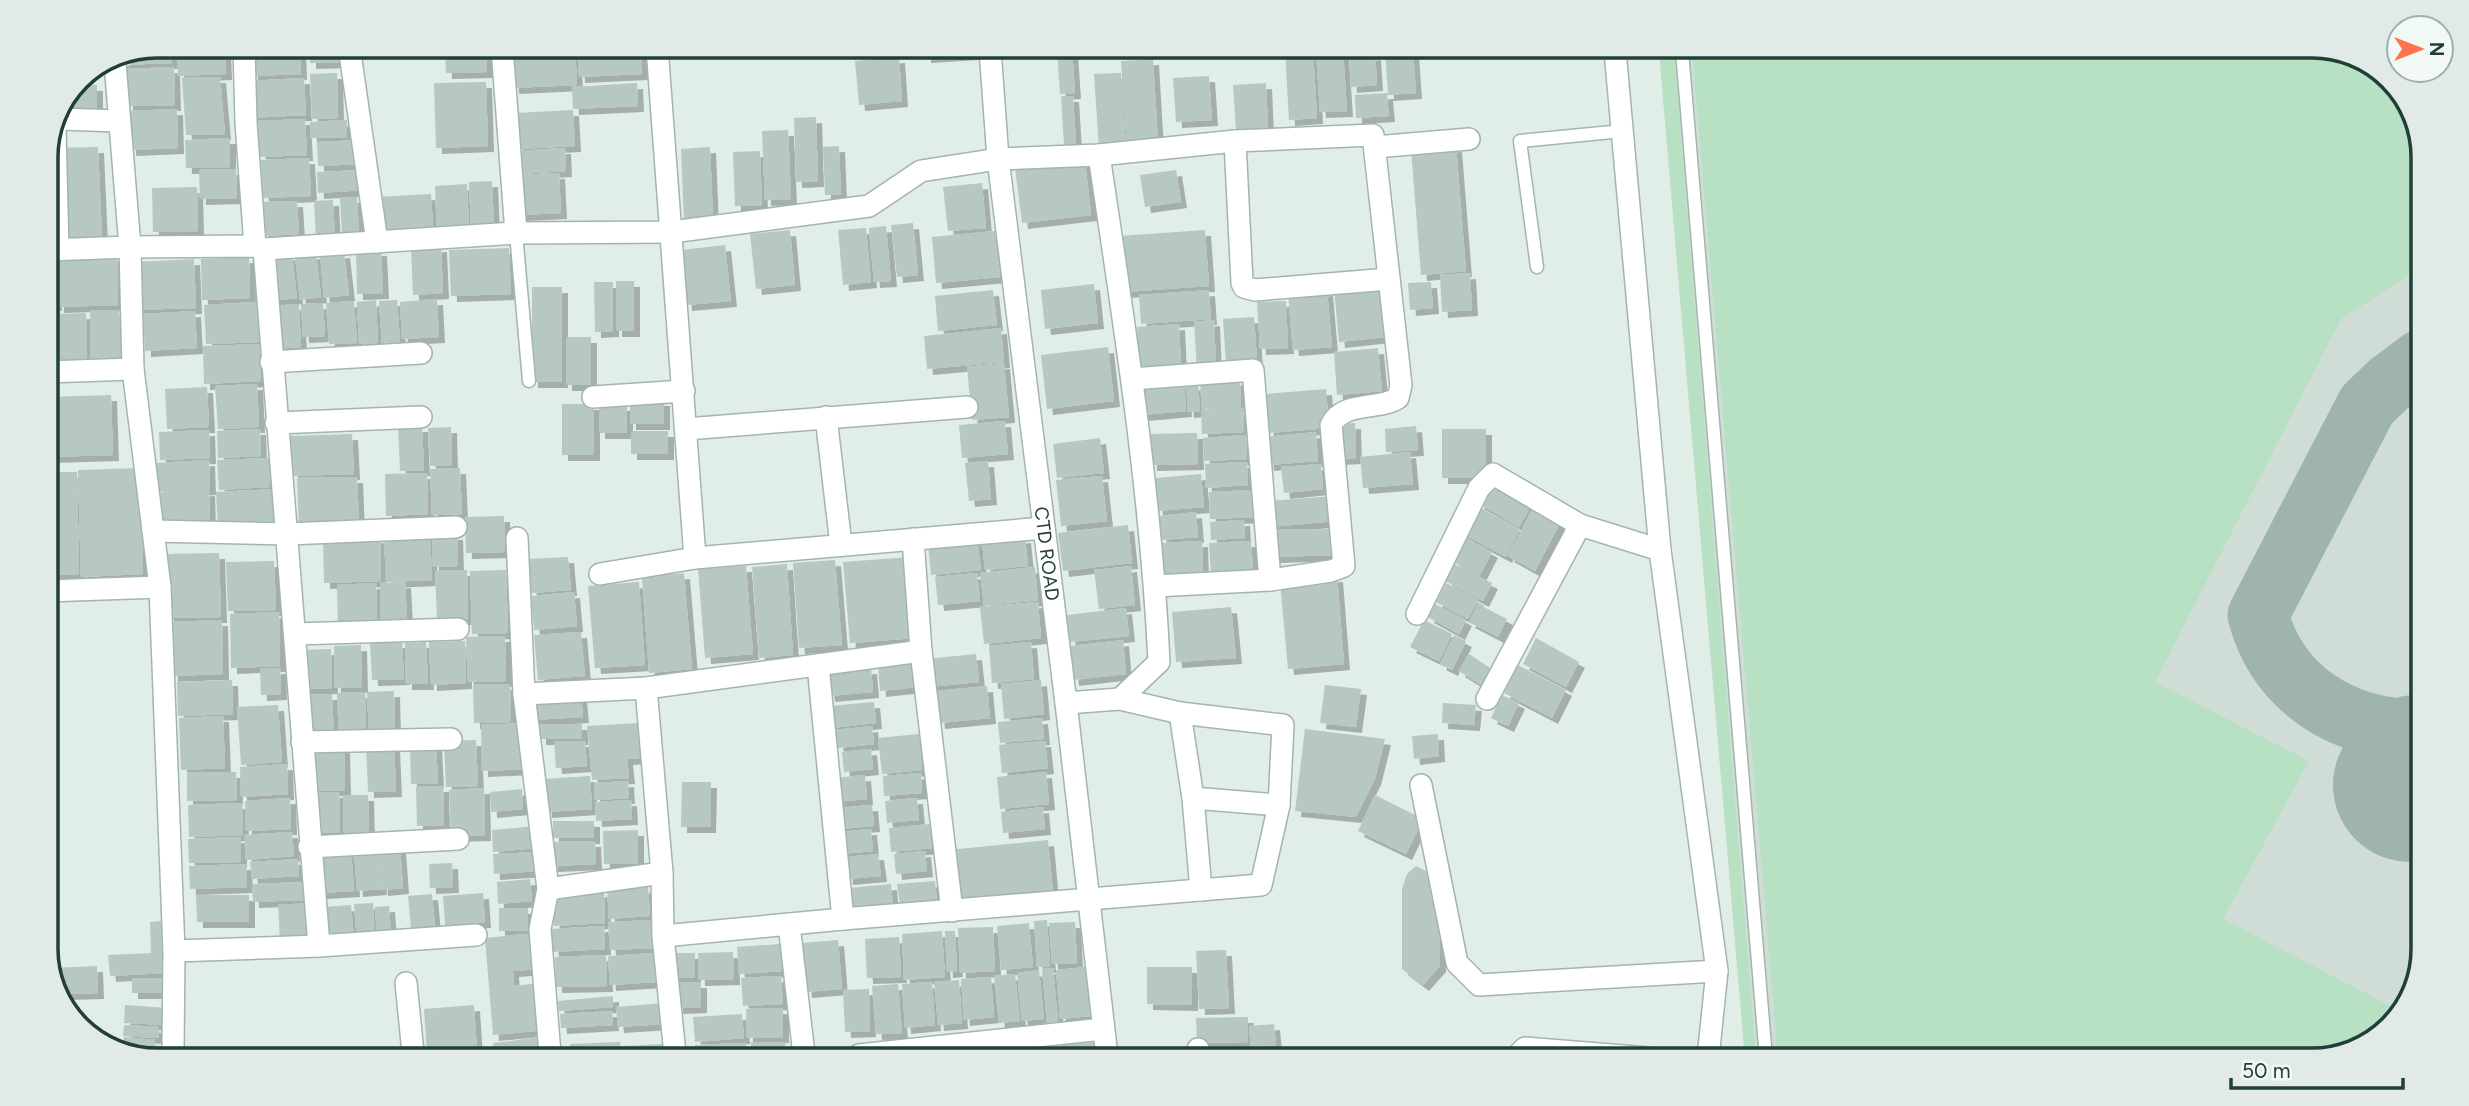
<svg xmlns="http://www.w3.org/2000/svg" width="2469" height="1106" viewBox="0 0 2469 1106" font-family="Figtree,sans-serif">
<defs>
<filter id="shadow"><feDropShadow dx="6" dy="6" stdDeviation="0" flood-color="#0004"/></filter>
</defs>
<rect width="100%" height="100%" fill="#e1ede7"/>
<path fill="#cfddd6" d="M1659,51l696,3 50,41 18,55 -8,842 -41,50 -61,18 -568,-2z"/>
<path fill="#b8e0c2" d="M1659,51h15l82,1007h-11z
M1692,52l652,2 37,21 24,20 18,55 -1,117 -81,52 -186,363 154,79 -86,158 177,92 -26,31 -61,18 -535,-2z"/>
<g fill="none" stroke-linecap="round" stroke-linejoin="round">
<path stroke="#9eb4ac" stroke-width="61" d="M2417,730c-74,-1 -139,-40 -159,-115l109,-210 22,-21 32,-24"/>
<path stroke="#9eb4ac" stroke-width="154" d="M2410,785l7,-13"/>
</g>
<path fill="#b6c8c0" filter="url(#shadow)" d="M157,45l15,1v17l-52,2v-4z
M177,46h48l1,28 -48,2z
M251,46h49l1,28 -49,2z
M310,46h31l1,16 -32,1z
M445,47h41l1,25 -41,1z
M547,47h28l2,38 -64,3 -2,-39z
M577,47h64l1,27 -63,3z
M925,49h48v5l-48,3z
M1057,49h15l3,44 -15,1z
M1285,50h28l4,68 -28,2z
M1316,50h27l4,61 -27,1z
M1413,50l3,43 -29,2 2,21 -33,2 -1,-23 33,-2 -3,-41z
M1375,54l2,31 -26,2 -2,-31z
M899,57l3,44 -43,4 -4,-44z
M1153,59l5,84 -31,2 -6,-84z
M174,67l1,38 -48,1 -1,-37z
M337,73l1,45 -26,1 -2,-45z
M1121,73l5,74 -27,2 -5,-75z
M1209,76l3,44 -36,2 -3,-44z
M220,77l5,57 -39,1 -4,-57z
M304,78l2,37 -59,3 -2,-37z
M486,82l2,64 -52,2 -2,-65z
M637,83l1,23 -65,3 -1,-22z
M1266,83l2,45 -32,2 -3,-45z
M75,85h22v32h-36z
M1061,96h12l3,48 -12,1z
M177,109l1,39 -48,2 -1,-39z
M573,110l2,36 -58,3 -2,-36z
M816,117l2,64 -22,1 -2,-64z
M305,119l2,36 -47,2 -2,-36z
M347,120v17l-36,1 -1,-16z
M788,130l3,69 -26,1 -3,-69z
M230,138v29l-44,1 -1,-28z
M361,140l1,24 -44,2 -1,-24z
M839,146l2,49h-16l-2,-48z
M1456,146l10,125 -45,4 -10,-126z
M98,147l4,91 -41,2 -4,-92z
M710,147l3,73 -29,1 -3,-72z
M565,148l1,23 -48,3 -1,-23z
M760,151l2,54 -27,1 -2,-54z
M309,158l2,38 -48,2 -2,-38z
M1085,161l6,54 -69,8 -7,-55z
M236,169l1,29 -37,1 -1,-29z
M365,170l1,20 -48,3 -1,-21z
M1176,170l5,32 -36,5 -5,-32z
M559,173l2,40 -42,2 -2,-40z
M492,181l2,47 -23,1 -2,-47z
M982,183l4,45 -38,3 -5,-44z
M467,184l2,48 -32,1 -2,-47z
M197,187l1,44 -45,1 -1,-44z
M431,194l2,34 -54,3 -1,-34z
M340,197h17l2,38 -17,1z
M333,200l2,40 -19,1 -2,-40z
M297,201l2,33 -36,2 -2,-34z
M913,223l5,52 -21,2 -6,-52z
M886,226l5,55 -17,1 -5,-54z
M866,228l5,54 -28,3 -5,-55z
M790,230l5,55 -39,4 -6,-55z
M1205,230l4,56 -85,6 -4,-56z
M995,231l5,46 -64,6 -4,-46z
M725,245l6,56 -45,4 -5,-55z
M441,246l2,47 -30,2 -2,-47z
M509,248l2,46 -60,2 -2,-46z
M381,250l2,43 -26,1 -1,-43z
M344,252l5,43 -25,3 -4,-43z
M316,253l5,44 -21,3 -5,-45z
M292,254l5,44 -27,3 -5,-44z
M117,255l1,50 -60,2 -2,-50z
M46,256h9l1,49h-10z
M249,257l1,41 -48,2 -1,-41z
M194,259l2,49 -61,2 -2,-48z
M1470,273l2,37 -30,2 -2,-37z
M616,281h18v50h-18z
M594,282h19v49l-18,1z
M1431,282l2,26 -23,2 -2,-27z
M1094,284l4,39 -53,6 -4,-39z
M1380,284l5,53 -46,5 -5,-53z
M532,287h30v95h-30z
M993,290l4,35 -59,6 -3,-35z
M1209,290l2,29 -70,5 -2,-29z
M1327,290l5,57 -39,3 -5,-56z
M437,299l2,38 -37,2 -2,-37z
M376,300l2,43 -19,1 -2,-42z
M397,300l3,42 -18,1 -3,-42z
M354,301l3,42 -28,1 -3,-41z
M1286,301l2,47 -28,1 -3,-47z
M258,302l2,40 -54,2 -2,-39z
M323,303l2,33 -22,1 -2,-33z
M299,304l2,43 -27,2 -2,-43z
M119,310l2,55 -30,1 -1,-55z
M195,311l2,37 -52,3 -2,-37z
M46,312h6l1,52h-7z
M86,313l1,47 -29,2 -2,-48z
M1254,317l3,45 -31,2 -3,-45z
M1214,320l2,47 -19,2 -3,-47z
M1179,324l2,43 -42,3 -2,-43z
M1001,328l3,34 -77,7 -3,-33z
M566,337h25v48h-25z
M260,344l1,37 -57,3 -1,-38z
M1108,347l6,54 -67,8 -6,-54z
M1378,348l4,43 -45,4 -3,-43z
M1004,363l5,54 -37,3 -5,-53z
M1240,379l1,28 -39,2 -2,-28z
M1184,381l2,30 -44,4 -2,-30z
M257,384l2,43 -41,2 -3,-43z
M1198,384l2,27 -12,1 -2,-27z
M207,387l2,40 -42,2 -2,-40z
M1326,389l3,39 -61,5 -3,-39z
M111,395l2,60 -66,2 -1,-60z
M630,400h34v24h-34z
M562,404h32v51h-32z
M599,405h28v28h-28z
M1243,408l1,24 -42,2 -1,-24z
M1005,421l3,33 -46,4 -3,-33z
M1355,423l1,35 -19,1 -1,-35z
M422,426l2,44 -24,1 -2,-44z
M1416,426l2,24 -32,2 -1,-23z
M451,427l1,38 -22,1 -2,-38z
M260,429l1,27 -43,2 -1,-27z
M1442,429h44v49h-44z
M209,430l1,28 -50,2 -1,-28z
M631,431h37v23h-37z
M1316,432l2,29 -50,4 -3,-28z
M1197,433l1,31 -47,1 -1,-31z
M352,434l2,40 -62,2 -1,-40z
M1246,435l1,24 -43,2 -1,-23z
M1100,438l4,35 -47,5 -4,-34z
M1410,452l3,32 -50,4 -3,-31z
M269,458l1,29 -51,3 -2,-30z
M209,460l1,29 -53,3 -2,-29z
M988,461l3,38 -22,2 -4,-38z
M1247,462l1,23 -42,3 -1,-24z
M1321,464l2,25 -39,4 -3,-26z
M140,468l3,106 -62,3 -3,-107z
M460,468l2,46 -30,1 -2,-46z
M46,472h31l2,102 -33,1z
M427,473l1,41 -42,2 -1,-42z
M1201,474l3,33 -47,4 -2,-33z
M1102,476l5,45 -46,5 -5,-46z
M357,477l2,48 -60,2 -2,-49z
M1492,479l41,23 -14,25 -41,-24z
M279,489l1,37 -62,3 -2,-37z
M209,490l1,33 -51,2 -2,-32z
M1255,490l2,27 -47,2 -1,-27z
M1333,496l2,25 -64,6 -2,-26z
M1475,505l45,24 -14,28 -45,-24z
M1534,506l27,15 -26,50 -27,-15z
M1196,512l2,25 -37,3 -2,-24z
M504,516l1,36 -39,1 -1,-36z
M1244,520l1,18 -34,2 -1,-18z
M1128,525l4,38 -69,8 -5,-38z
M1336,529v26l-63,2v-27z
M430,533l2,47 -46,2 -2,-47z
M432,534h25l1,32 -25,1z
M380,537l1,44 -57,2 -1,-44z
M1025,537l3,29 -43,4 -3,-29z
M1466,538l26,14 -13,25 13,6 -9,18 -38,-20 9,-17 23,11 -24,-13z
M977,539l4,31 -50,5 -3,-31z
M1202,541l1,32 -41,2 -1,-32z
M1251,541l2,31 -42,2 -2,-31z
M219,553l2,64 -53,1 -3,-64z
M568,557l3,33 -40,3 -3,-34z
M910,557l6,81 -66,5 -7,-81z
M835,560l7,85 -43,3 -6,-85z
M274,561l2,49 -48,1 -2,-49z
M787,564l6,91 -34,3 -7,-91z
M746,566l7,88 -48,4 -7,-89z
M1131,566l4,39 -36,4 -5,-39z
M1035,567l3,33 -54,6 -4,-33z
M467,570l1,49 -31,1 -2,-49z
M506,570l2,63 -36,1 -2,-63z
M684,573l8,96 -43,4 -7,-96z
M977,573l3,28 -42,4 -3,-28z
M1337,576l7,88 -56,5 -8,-88z
M405,582l2,38 -26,1 -1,-38z
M639,582l6,83 -50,3 -7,-82z
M376,583l1,43 -39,1 -1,-42z
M1446,583l32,17 -10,19 -32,-17z
M574,592l3,34 -43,4 -3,-34z
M1038,602l3,36 -57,6 -4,-37z
M1435,604l31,16 -7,14 -31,-17z
M1478,604l29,15 -9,18 -29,-15z
M1231,607l5,51 -60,4 -4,-50z
M1126,608l3,28 -59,6 -3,-27z
M279,612l1,54 -49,2 -1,-54z
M222,620l1,54 -51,2 -2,-54z
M1424,620l28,14 -13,27 -29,-14z
M581,632l4,44 -47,4 -4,-45z
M1454,635l12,6 -14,29 -12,-6z
M505,636l1,45 -38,1 -2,-45z
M1536,638l43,24 -13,25 -43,-23z
M1123,640l3,34 -53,6 -3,-34z
M465,641l1,42 -35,2 -2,-43z
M402,642l2,37 -32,1 -2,-37z
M426,642l2,42h-22l-1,-41z
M1031,642l3,37 -42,4 -3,-37z
M361,645l1,42 -27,1 -1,-42z
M331,649l1,39 -31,1 -1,-39z
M976,654l3,28 -50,5 -3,-28z
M1469,654l27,18 -10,16 -27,-17z
M914,661l3,26 -37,4 -2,-26z
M1518,665l48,25 -14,28 -48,-25z
M280,668l1,26 -20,1 -1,-26z
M871,668l2,24 -44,4 -3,-24z
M232,680l1,34 -55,2 -1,-34z
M1041,680l3,34 -40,5 -3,-35z
M510,684l1,38 -37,1 -1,-38z
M1325,685l36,4 -5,38 -36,-4z
M987,686l3,32 -51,5 -3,-32z
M394,691l1,41 -26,1 -2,-41z
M365,692l1,44 -27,1 -2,-44z
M332,694l2,45h-29l-1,-44z
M1502,695l17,8 -11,23 -17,-8z
M581,696l2,21 -53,3 -1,-21z
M874,702l2,21 -45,5 -2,-22z
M1443,703l33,2 -2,20 -32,-2z
M278,705l4,57 -41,3 -4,-58z
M223,716l2,52 -44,2 -2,-52z
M1042,718l2,21 -44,4 -2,-21z
M525,723l1,46 -44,2 -1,-46z
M638,723l2,35 -13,1 2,19 -37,2 -5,-54z
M540,724h42v15h-42z
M872,726l2,18 -36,4 -2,-18z
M1305,729l80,10 -10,40 -19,38 -61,-6z
M919,734l3,36 -40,4 -4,-36z
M1438,734l1,22 -25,3 -2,-23z
M476,740l2,46 -32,1 -2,-46z
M585,741l2,25 -31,2 -2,-26z
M1045,741l3,27 -46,5 -3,-28z
M436,743l2,40 -27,1 -1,-39z
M394,745l2,46 -28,1 -2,-46z
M344,747l1,43 -37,1 -1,-43z
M871,749l2,20 -29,3 -2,-20z
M287,764l1,30 -47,3 -1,-30z
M187,772h49l1,28 -50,1z
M1046,772l3,32 -49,5 -3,-32z
M921,773l1,20 -38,3 -1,-20z
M865,775l2,24 -31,3 -2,-24z
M590,776l2,33 -46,3 -2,-33z
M628,781l1,17 -35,2v-17z
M682,782h29l-1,45h-29z
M443,786l1,39 -27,1 -1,-39z
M484,788l1,47 -34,1 -2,-46z
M522,789l1,20 -32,3 -1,-20z
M339,792l1,40 -30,1 -1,-40z
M343,795h25l1,41 -25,1z
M1375,795l48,24 -17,35 -48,-23z
M290,798l1,31 -45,2 -1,-30z
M917,798l2,22 -32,3 -2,-22z
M631,800l1,19 -36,2 -1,-19z
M242,803l1,32 -54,2 -1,-32z
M872,805l2,21 -35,3 -2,-21z
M1043,807l2,22 -42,4 -2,-21z
M553,821h41v17h-41z
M930,824l2,24 -41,4 -2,-24z
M536,826l1,22 -44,4 -1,-22z
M871,829l2,22 -32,3 -2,-22z
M638,830v33l-34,1 -1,-33z
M292,832l2,24 -48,4 -2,-25z
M241,837v25l-52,1 -1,-24z
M1048,840l5,53 -98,10 -6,-53z
M595,841l1,23 -44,2 -1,-24z
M400,847l3,41 -21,2 -3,-42z
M378,849l3,40 -24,2 -3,-40z
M351,850l3,41 -33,2 -3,-40z
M925,851l2,20 -31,3 -2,-20z
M538,852l1,19 -45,3 -1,-20z
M878,854l3,22 -34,3 -2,-22z
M298,859l1,17 -47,3 -2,-17z
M452,863l1,24 -23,1 -1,-24z
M246,864l1,23 -57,2 -1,-23z
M1416,866l14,7 9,25 1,68 -17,19 -21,-16v-80l5,-15z
M530,879l2,22 -34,3 -1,-22z
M935,881l2,21 -37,3 -3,-21z
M304,882v18l-51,2 -1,-18z
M891,884l2,22 -42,4 -2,-22z
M648,887l2,29 -41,3 -2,-30z
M604,891l1,32 -51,3 -2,-32z
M483,893l2,29 -40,3 -2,-29z
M432,894l3,33 -24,2 -3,-33z
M196,895h53v27h-52z
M309,903l2,37 -31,2 -2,-37z
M373,903l2,37 -18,1 -3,-37z
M351,905l3,34 -27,2 -3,-34z
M389,906l2,29 -14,1 -2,-29z
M499,908h29v23h-29z
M652,920l2,28 -44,2 -2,-28z
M1047,920l3,47h-13l-3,-46z
M162,921l3,52 -55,3 -2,-21 43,-2 -1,-31z
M1075,922l2,41 -25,1 -3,-41z
M1029,923l4,44 -32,3 -4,-44z
M604,926l1,23 -52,3 -2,-23z
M993,927l2,44 -35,2 -2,-45z
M942,931l3,46 -41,3 -2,-46z
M945,931h10l2,40 -10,1z
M536,933l3,36 -26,2 1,15 26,-3 5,47 -52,5 -8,-97z
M899,937l2,40 -34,1 -2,-39z
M838,940l4,49 -36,3 -4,-49z
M780,944l2,27 -43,3 -2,-27z
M1226,950l3,58 -30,1 -3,-58z
M733,952l1,27 -35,1 -1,-27z
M655,953l2,29 -47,3 -2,-29z
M673,953h22v25h-22z
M606,955l1,31 -51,1 -1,-30z
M97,966l1,27 -38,1 -10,-26z
M1086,967l5,49 -31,3 -4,-49z
M1147,967h45v38l-45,-1z
M1053,968l5,54 -11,1 -5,-54z
M1039,970l5,49 -22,2 -5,-48z
M1015,974l5,47 -21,2 -5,-47z
M781,976l2,28 -40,2 -2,-28z
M991,977l3,40 -30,3 -3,-41z
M132,978h33v15h-33z
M959,980l3,43 -24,2 -4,-43z
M701,982v25l-24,1 -1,-25z
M932,982l3,43 -30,3 -3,-44z
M898,984l4,49 -26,1 -4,-48z
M869,989l1,42 -25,1 -2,-42z
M613,996v11l-54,4 -1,-10z
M664,1003l1,21 -47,3 -2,-20z
M125,1005l44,3 -1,17 -44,-2z
M474,1005l3,46 -50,2 -3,-44z
M783,1008v29l-36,1 -1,-29z
M612,1011l1,14 -52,3 -1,-14z
M742,1014l2,24 -49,4 -2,-25z
M1248,1017v25l-51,1 -1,-25z
M1274,1024l2,21 -25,3 -2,-22z
M124,1025l35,2v11l-36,-2z
M124,1037l31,3v10l-32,-2z
M542,1037l2,15 -50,1 -1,-10z
M620,1042l1,12h-50l-1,-10z
M751,1042h34v13l-34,-1z
M1096,1042l1,14h-35l-1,-11z
M746,1043l1,11h-52v-9z
M662,1044v10h-38v-8z
M1248,1047l1,9h-48v-8z
M1059,1048l1,8h-19v-7z
M1277,1049l1,7h-25l-1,-5z"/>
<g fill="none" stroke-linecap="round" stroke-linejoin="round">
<g stroke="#a3b5ae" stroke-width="15">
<path id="service" d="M1682,51l84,1007
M516,233l13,148
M1537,267l-17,-126 102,-10"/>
</g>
<g stroke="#a3b5ae" stroke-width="24">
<g id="minor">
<path d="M244,46l2,77 9,123"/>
<path d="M349,46l28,196"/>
<path d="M502,47l14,186"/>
<path d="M657,47l38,511"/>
<path id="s1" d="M990,49l8,110 68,544 41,353"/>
<path d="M1615,51l45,499 57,421 -9,87"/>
<path d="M115,63l15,184 3,122 27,218 14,364 -1,101"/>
<path d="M60,119l59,2"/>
<path d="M55,129l3,121"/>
<path d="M1235,141l7,142 2,4 11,3 134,-11"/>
<path d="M1375,147l94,-8"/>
<path d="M1099,155c25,168 52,337 60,507l-39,37"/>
<path d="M264,249l55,697"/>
<path d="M46,250l84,-3 125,-1 9,3 252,-16 156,-1 197,-26 52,-35 77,-12 101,-4 136,-14 138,-6 28,250 -3,13c-20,13 -54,2 -67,27l13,141 -13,5 -61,9 -115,6"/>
<path d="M271,362l150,-9"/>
<path d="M46,372l87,-3"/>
<path d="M1132,379l121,-9 17,210"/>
<path d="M593,397l91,-6"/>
<path d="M826,417l15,128"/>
<path d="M276,423l145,-6"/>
<path d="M686,429l281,-22"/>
<path d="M153,531l134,3 169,-7"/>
<path d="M517,538l7,156 24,195 -8,40 10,125"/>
<path d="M913,539l8,112 31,260"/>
<path d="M600,574l95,-16 349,-30"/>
<path d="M46,591l114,-4"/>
<path d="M1417,614l62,-126 14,-14 87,51 80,25"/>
<path d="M295,634l163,-5"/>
<path d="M818,665l25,254"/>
<path d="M646,688l16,185 1,63 12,118"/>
<path d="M524,694l122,-6 275,-37"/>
<path d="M1487,699l93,-174"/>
<path d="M1180,713l13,85 8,92"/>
<path d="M302,742l149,-3"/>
<path d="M1421,785l36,178 22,22 238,-14"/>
<path d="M1193,798l86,7"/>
<path d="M309,847l149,-8"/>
<path d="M548,889l114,-16"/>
<path d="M789,924l15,131"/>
<path d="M663,936l180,-17 418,-34 18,-80 4,-80 -103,-12 -60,-14 -54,4"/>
<path d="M174,951l145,-5 157,-11"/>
<path d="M406,983l7,70"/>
<path d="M1198,1049l1,7"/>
<path d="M859,1055l244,-26"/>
<path d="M1516,1057l9,-9 123,10"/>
</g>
</g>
<use href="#service" stroke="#fff" stroke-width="12"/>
<use href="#minor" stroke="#fff" stroke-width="21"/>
</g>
<g text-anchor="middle" stroke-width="5" stroke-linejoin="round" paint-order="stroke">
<g font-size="19" fill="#203f36" stroke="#f2f9f5">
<text dy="7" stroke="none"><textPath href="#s1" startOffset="508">CTD ROAD</textPath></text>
</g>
</g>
<path d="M0 0H2469V1106H0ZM157 58H2312A99 99 0 0 1 2411 157V949A99 99 0 0 1 2312 1048H157A99 99 0 0 1 58 949V157A99 99 0 0 1 157 58Z" fill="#e1eae6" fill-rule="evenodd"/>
<path fill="none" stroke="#203f36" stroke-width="3.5" d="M157 58H2312A99 99 0 0 1 2411 157V949A99 99 0 0 1 2312 1048H157A99 99 0 0 1 58 949V157A99 99 0 0 1 157 58Z"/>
<g transform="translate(2420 49) rotate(90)"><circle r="33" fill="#f2f9f5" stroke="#9eafa9" stroke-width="2"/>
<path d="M0-5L12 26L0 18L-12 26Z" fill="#fe744f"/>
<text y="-10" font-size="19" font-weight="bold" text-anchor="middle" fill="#203f36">N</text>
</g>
<path d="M2231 1078v10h172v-10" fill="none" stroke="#203f36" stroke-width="3.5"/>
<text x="2242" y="1078" font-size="21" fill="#203f36" stroke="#f2f9f5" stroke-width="5" paint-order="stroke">50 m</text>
</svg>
